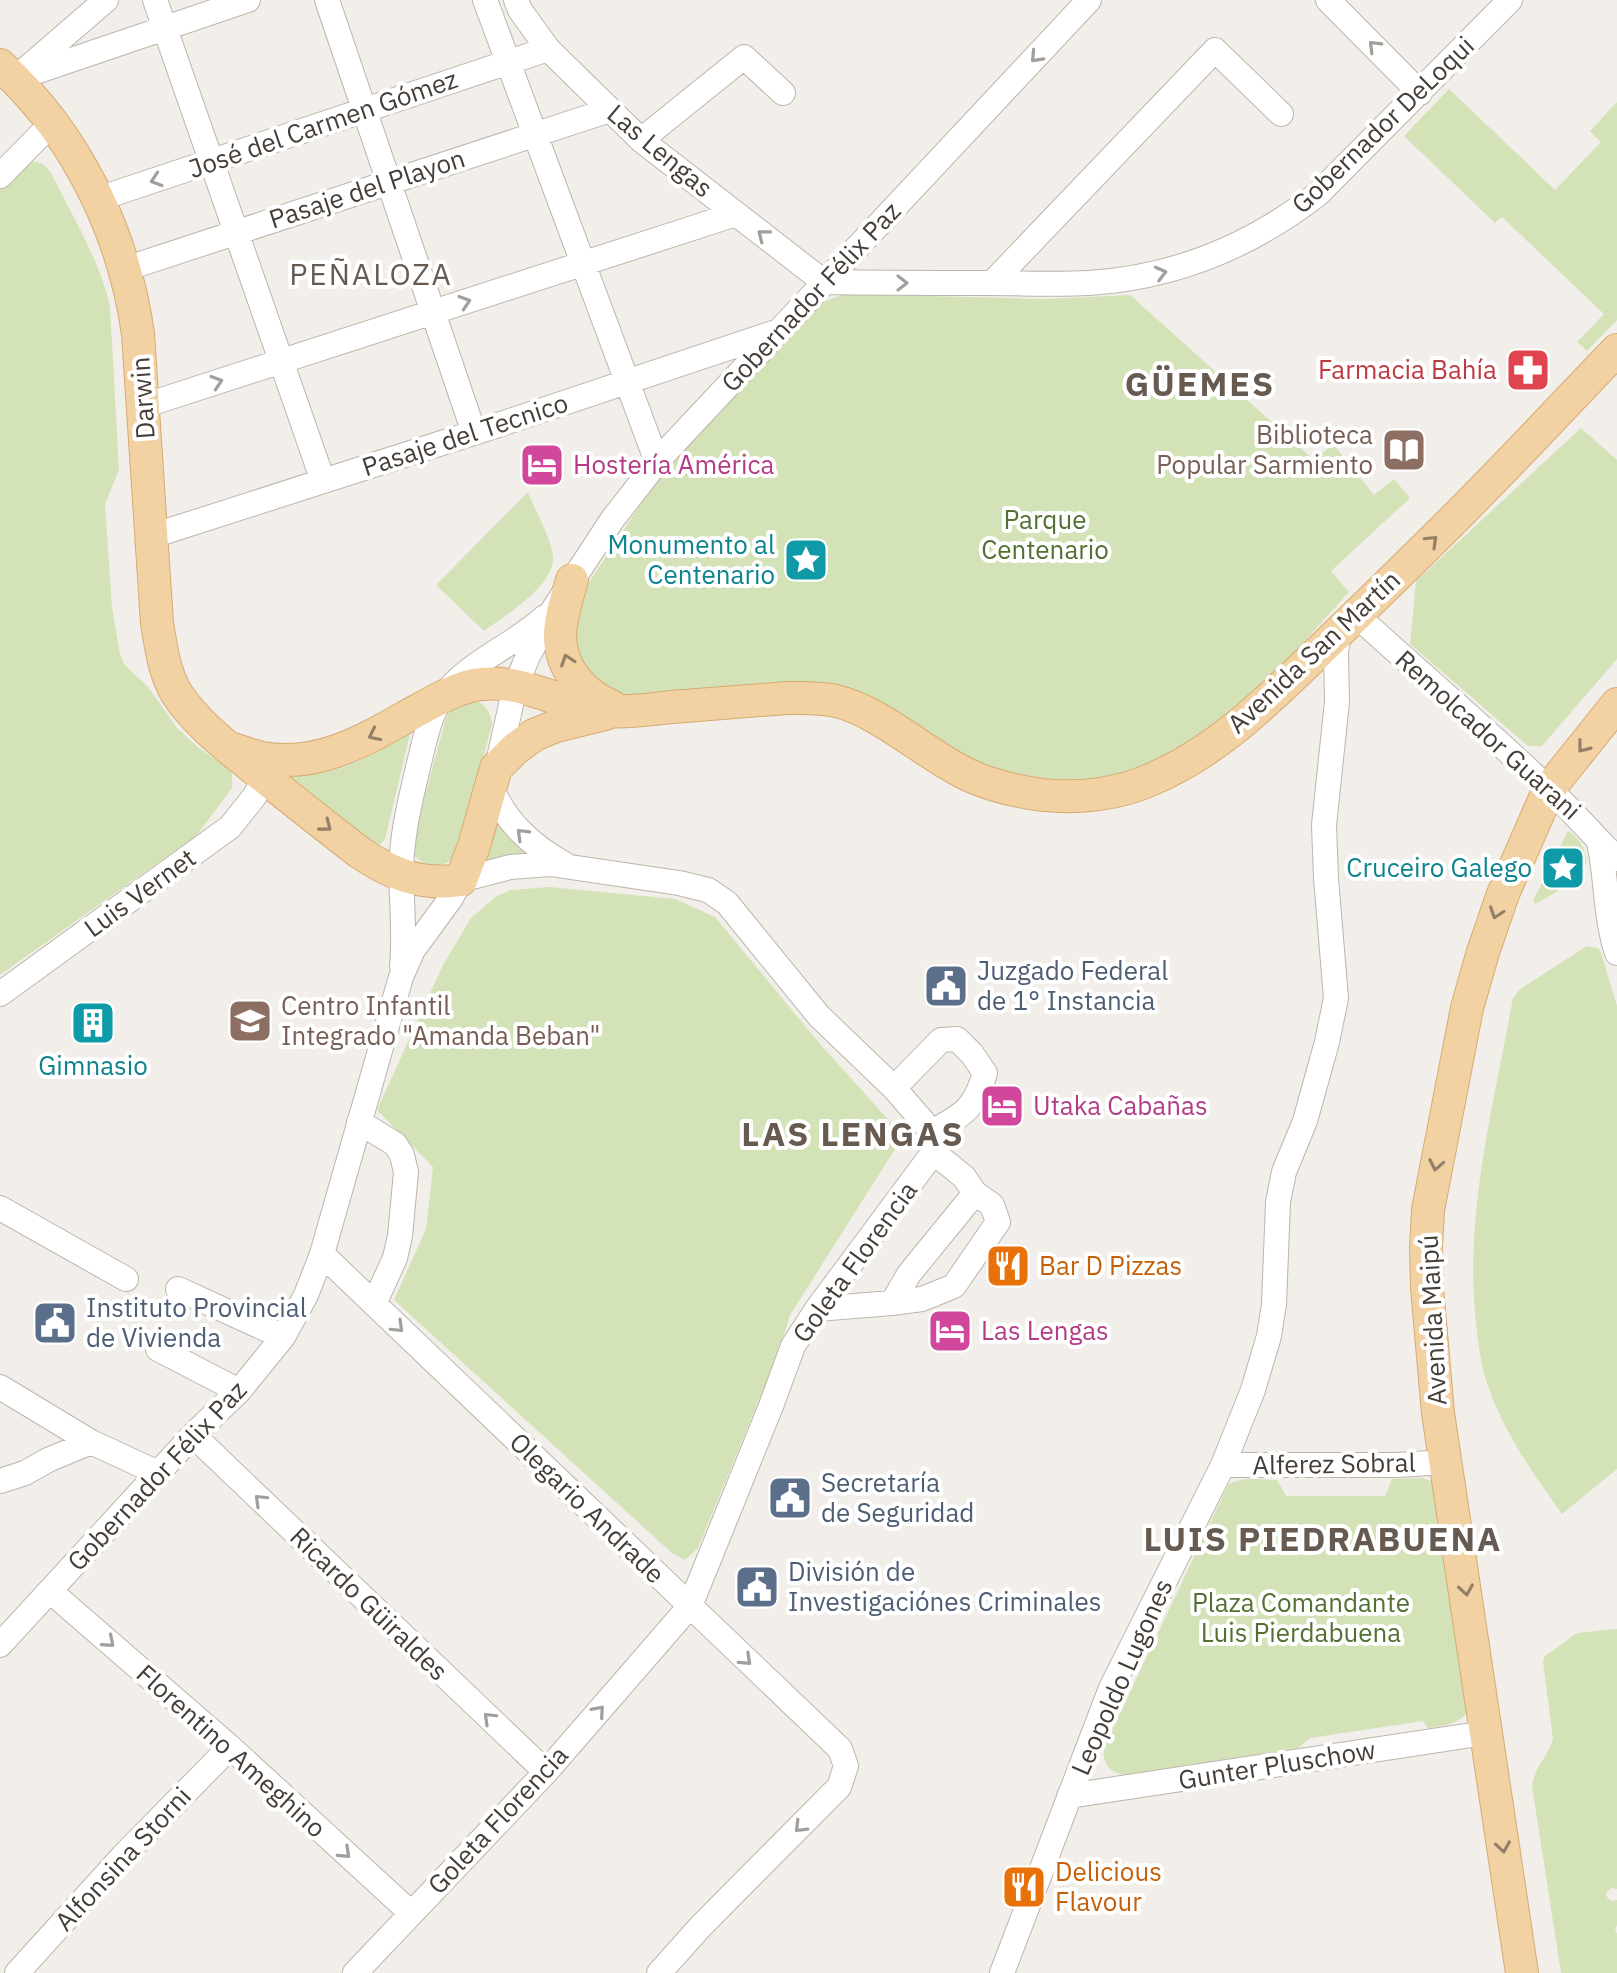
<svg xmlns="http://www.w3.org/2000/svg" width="1617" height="1973" viewBox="0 0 1617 1973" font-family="'IBM Plex Sans',sans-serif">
<rect width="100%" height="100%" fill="#f2eee9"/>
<path fill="#d4e2b7" d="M1449,89l106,101 46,-48 -11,-11 27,-29v218l-30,31 -10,-9 27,-28 -102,-97 -7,6 -91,-87z
M32,161l11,3 8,9c21,43 49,87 59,134l9,163 -14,34 7,103 8,47 4,10 24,23 29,41 22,20 29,20 4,5v15l-35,47 -197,140v-785l21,-23z
M845,294l201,5 84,-4 184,165 19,-16 41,51 20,-16 16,19 -79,73 18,21 -96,106 -87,61 -46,16 -50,8 -73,-9 -127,-72 -232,-5 -18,-3 -25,-12 -19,-24 -4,-16 10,-49 74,-112 18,-22 148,-157z
M1581,428l36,32v199l-75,87h-14l-118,-102 6,-63z
M528,492c7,18 23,46 25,64 3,29 -49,60 -69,75l-48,-46z
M474,700c11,3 17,13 18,24l-32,124c-10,21 -32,23 -47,6l-1,-11 34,-125 7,-12z
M412,726l-27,113 -4,5h-6l-5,-3 -61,-50 -34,-20c10,1 21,4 31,3 37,0 79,-24 106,-48z
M497,817l49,41 -62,9z
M1568,831c12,7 24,25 15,39 -6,9 -38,30 -48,34l-2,-3z
M549,887l126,12 40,18 105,127 75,83 4,11 -2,8 -107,169 -11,36 -81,197 -13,12 -12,-6 -279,-254 32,-71 7,-62 -56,-57 66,-145 28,-47 26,-22 14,-6z
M1587,946l11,2 3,5 16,53v463l-55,45c-30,-42 -62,-87 -77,-137 -5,-18 -7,-36 -9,-54 -12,-109 18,-219 37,-325l7,-9z
M1422,1478l9,3 5,5 35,219c-8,19 -24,20 -43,23l-5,-7 -113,17 -12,10 -173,27c-16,-2 -23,-11 -21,-28l124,-262c13,-9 33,-5 49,-5l9,16h99l7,-17z
M1617,1629v260l-6,-1 -5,5 1,4 4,4 6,-1v25l-2,5 2,4v39h-56l-29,-187c2,-19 17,-30 21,-47l-10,-78 2,-5 32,-23z"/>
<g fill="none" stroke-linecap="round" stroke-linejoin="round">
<g stroke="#bdb5ac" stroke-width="26">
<path id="minor" d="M155,0l168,481
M327,0l147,433
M485,0l172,462
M516,0l4,10 28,39 93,91 183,142
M1328,0l92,93
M26,69l80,-69
M15,79l233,-79
M641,140l103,-83 39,36
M0,176l53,-54
M98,199l450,-150
M125,269l485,-159
M824,282c56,1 111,1 166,1 32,0 66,2 98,0 86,-5 163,-37 230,-89l192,-194
M992,283l223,-233 66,64
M143,406l593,-192
M152,536l346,-111 275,-92
M1356,615c65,59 133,117 197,178 22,21 42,44 64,66
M497,767l18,-80 13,-31 25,-46 59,-90 49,-63 428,-457
M491,787c16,37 41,59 75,78
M1599,842c8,37 6,75 18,111
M402,967c3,-31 0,-61 -1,-92 0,-40 10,-78 19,-116 5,-20 10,-46 23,-63 27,-35 70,-50 102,-79
M0,994l230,-167 24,-30 11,-19
M894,1088l47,-48 16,-1 15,15 13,19c-11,37 -21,41 -53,59
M359,1122l36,22 7,11 4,17 -6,64 -5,22 -21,46
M0,1208l126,71
M322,1254l518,495 6,17 -7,21 -138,139 -42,47
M178,1289l105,48
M892,1303l30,-4 32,-13 44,-64 -6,-17 -17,-12
M817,1309l75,-6 17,-29 66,-81 -11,-16 -32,-26
M158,1349l81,42
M0,1387l91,55 67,31
M193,1435l353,337
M1223,1465h174l49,-3
M0,1481l25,-8 23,-13 43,-18
M50,1591l180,156 181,166
M0,1645l193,-210 46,-44 44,-54 23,-42 16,-41 79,-277 12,-27 38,-52 10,-18 49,-13 40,-3 129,19 29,7 19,13 92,113 75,72 38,44 3,11 -5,14 -113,152 -24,37 -22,60 -81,200 -144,166 -191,201
M1069,1796l416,-63
M17,1973l106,-117 107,-109
M1002,1973l109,-285 112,-223 30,-75 16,-54 5,-32 4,-102 6,-30 21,-51 22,-79 9,-44 -10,-120 -2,-53 13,-123 -1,-50 3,-21"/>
</g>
<g stroke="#d6ab74" stroke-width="34">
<path id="major" d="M0,65c76,69 124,168 138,269l19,289c4,24 7,50 20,71 19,29 48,51 75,73 35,29 71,57 107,85 32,22 62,34 102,28l13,-34 22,-78 19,-19 19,-14 22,-9 49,-12
M572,580c-5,18 -12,38 -12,57 1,32 23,57 51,69
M227,747c12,4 23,8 35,11 60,11 109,-22 158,-49 20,-11 40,-23 62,-25 41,-5 84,23 124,27 21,2 45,-2 66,-4 39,-3 77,-6 115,-9 16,0 33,-1 49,3 40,9 84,48 121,68 26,15 56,22 86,26 36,4 75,-1 107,-15 76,-32 132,-94 190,-149 35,-34 70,-68 104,-102 59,-58 115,-119 173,-179
M1522,1973l-84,-560 -11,-125 -1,-40 2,-38 39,-202 16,-56 20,-58 46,-105 68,-85"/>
</g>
<use href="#minor" stroke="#fff" stroke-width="24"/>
<use href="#major" stroke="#f2d1a2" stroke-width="32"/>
</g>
<defs><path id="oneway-chevron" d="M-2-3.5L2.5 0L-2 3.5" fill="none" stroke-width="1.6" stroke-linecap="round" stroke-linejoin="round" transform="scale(2)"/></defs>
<g stroke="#a29e9c">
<use href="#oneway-chevron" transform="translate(1374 46) rotate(-135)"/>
<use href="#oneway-chevron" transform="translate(1036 57) rotate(133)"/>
<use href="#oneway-chevron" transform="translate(156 180) rotate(162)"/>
<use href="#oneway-chevron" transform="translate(763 235) rotate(-142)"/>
<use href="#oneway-chevron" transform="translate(1161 273) rotate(-14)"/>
<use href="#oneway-chevron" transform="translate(902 283)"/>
<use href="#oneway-chevron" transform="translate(465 302) rotate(-18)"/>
<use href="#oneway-chevron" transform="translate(217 382) rotate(-18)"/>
<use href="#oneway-chevron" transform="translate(522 834) rotate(-135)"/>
<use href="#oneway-chevron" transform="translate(398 1327) rotate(44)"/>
<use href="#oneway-chevron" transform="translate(260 1500) rotate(-136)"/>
<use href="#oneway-chevron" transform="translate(109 1642) rotate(41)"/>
<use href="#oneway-chevron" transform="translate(746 1660) rotate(43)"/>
<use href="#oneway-chevron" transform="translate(599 1711) rotate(-49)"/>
<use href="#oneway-chevron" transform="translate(489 1718) rotate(-136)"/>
<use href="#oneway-chevron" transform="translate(800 1827) rotate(135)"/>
<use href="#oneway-chevron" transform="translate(345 1853) rotate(43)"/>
</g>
<g stroke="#938068">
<use href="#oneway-chevron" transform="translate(1432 541) rotate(-44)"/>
<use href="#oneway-chevron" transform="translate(567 660) rotate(-109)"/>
<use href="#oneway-chevron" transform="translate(374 735) rotate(154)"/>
<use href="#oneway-chevron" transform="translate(1583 747) rotate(128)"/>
<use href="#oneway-chevron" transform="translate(326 826) rotate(38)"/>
<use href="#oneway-chevron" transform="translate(1496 913) rotate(109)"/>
<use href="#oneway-chevron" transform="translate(1436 1165) rotate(101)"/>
<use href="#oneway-chevron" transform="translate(1466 1590) rotate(81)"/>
<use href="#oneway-chevron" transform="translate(1503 1847) rotate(81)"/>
</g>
<defs>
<g id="pharmacy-square" transform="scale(2.3)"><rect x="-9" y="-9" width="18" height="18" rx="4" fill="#e0444e" stroke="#fff"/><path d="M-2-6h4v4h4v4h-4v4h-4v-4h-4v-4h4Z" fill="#fff"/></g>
<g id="library-square" transform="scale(2.3)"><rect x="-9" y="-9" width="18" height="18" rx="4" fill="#8d6e63" stroke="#fff"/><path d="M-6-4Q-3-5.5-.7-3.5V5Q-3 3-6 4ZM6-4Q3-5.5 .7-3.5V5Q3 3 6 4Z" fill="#fff"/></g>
<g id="hotel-square" transform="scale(2.3)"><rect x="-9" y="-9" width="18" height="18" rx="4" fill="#d1479c" stroke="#fff"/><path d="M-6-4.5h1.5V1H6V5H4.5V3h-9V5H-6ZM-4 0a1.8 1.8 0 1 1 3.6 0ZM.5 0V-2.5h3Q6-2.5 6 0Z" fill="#fff"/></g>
<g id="sight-square" transform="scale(2.3)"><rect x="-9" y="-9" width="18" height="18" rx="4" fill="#0f9aa8" stroke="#fff"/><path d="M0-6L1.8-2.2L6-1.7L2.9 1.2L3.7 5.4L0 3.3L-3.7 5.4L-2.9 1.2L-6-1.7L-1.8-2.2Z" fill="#fff"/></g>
<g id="civic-square" transform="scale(2.3)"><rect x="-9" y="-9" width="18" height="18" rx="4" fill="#5c6f8a" stroke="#fff"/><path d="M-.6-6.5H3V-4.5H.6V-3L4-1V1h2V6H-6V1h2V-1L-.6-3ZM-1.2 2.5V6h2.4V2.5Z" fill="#fff"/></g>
<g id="school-square" transform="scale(2.3)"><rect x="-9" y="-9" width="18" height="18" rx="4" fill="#8d6e63" stroke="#fff"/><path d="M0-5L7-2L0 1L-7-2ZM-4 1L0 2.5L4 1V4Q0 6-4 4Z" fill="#fff"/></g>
<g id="building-square" transform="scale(2.3)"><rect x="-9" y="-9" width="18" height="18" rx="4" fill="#0f9aa8" stroke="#fff"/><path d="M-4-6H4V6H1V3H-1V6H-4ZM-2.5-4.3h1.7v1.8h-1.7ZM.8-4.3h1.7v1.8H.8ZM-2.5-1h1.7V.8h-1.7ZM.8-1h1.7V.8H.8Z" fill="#fff"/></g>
<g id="restaurant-square" transform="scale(2.3)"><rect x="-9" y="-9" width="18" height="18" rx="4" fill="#e8710a" stroke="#fff"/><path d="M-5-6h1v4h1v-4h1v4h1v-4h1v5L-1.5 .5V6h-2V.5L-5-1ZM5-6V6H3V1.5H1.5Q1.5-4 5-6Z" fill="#fff"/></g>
</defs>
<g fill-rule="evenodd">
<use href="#pharmacy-square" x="1528" y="370"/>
<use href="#library-square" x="1404" y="450"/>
<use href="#hotel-square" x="542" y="465"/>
<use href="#sight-square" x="806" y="560"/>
<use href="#sight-square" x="1563" y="868"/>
<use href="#civic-square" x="946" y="986"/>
<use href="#school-square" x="250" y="1021"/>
<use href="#building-square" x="93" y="1023"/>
<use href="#hotel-square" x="1002" y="1106"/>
<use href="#restaurant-square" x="1008" y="1266"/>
<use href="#civic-square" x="55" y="1323"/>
<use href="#hotel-square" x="950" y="1331"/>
<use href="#civic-square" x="790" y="1498"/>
<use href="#civic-square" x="757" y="1587"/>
<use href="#restaurant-square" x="1024" y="1887"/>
</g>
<g text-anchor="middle" stroke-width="8" stroke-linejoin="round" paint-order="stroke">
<g font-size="26" fill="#453e38" stroke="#fff">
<text transform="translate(323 124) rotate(-19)" y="9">José del Carmen Gómez</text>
<text transform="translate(1383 125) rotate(-44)" y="9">Gobernador DeLoqui</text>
<text transform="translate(660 151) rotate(40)" y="9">Las Lengas</text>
<text transform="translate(367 189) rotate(-18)" y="9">Pasaje del Playon</text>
<text transform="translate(811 297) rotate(-47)" y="9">Gobernador Félix Paz</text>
<text transform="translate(143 398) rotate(-94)" y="9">Darwin</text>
<text transform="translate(465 435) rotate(-18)" y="9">Pasaje del Tecnico</text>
<text transform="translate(1314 652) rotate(-43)" y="9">Avenida San Martín</text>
<text transform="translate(1488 735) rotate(42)" y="9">Remolcador Guarani</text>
<text transform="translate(140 893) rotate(-36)" y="9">Luis Vernet</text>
<text transform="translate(855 1262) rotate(-54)" y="9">Goleta Florencia</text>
<text transform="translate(1433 1320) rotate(-93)" y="9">Avenida Maipú</text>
<text transform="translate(1334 1464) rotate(-1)" y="9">Alferez Sobral</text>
<text transform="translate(157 1476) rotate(-47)" y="9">Gobernador Félix Paz</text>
<text transform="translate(587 1508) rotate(44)" y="9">Olegario Andrade</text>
<text transform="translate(369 1604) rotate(44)" y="9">Ricardo Güiraldes</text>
<text transform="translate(1122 1677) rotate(-66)" y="9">Leopoldo Lugones</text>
<text transform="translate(231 1751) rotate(42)" y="9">Florentino Ameghino</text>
<text transform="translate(1277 1765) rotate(-9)" y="9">Gunter Pluschow</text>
<text transform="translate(498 1820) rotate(-47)" y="9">Goleta Florencia</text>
<text transform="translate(123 1859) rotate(-47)" y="9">Alfonsina Storni</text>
</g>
<g font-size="26" fill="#be3a42" stroke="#fff" text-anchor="end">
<text x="1497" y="379">Farmacia Bahía</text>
</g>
<g font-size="26" fill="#785e54" stroke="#fff" text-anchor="end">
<text x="1373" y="444">Biblioteca<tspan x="1373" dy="30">Popular Sarmiento</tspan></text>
<text x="281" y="1015" text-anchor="start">Centro Infantil<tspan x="281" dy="30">Integrado "Amanda Beban"</tspan></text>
</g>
<g font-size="26" fill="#b23c85" stroke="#fff" text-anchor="start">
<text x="573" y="474">Hostería América</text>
<text x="1033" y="1115">Utaka Cabañas</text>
<text x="981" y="1340">Las Lengas</text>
</g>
<g font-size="26" fill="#527032" stroke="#fff">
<text x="1045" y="529">Parque<tspan x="1045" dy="30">Centenario</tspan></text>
<text x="1301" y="1612">Plaza Comandante<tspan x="1301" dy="30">Luis Pierdabuena</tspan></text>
</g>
<g font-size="26" fill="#0d838f" stroke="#fff" text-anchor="end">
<text x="775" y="554">Monumento al<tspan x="775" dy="30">Centenario</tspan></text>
<text x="1532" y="877">Cruceiro Galego</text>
<text x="93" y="1075" text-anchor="middle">Gimnasio</text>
</g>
<g font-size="26" fill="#4e5e75" stroke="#fff" text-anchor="start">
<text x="977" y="980">Juzgado Federal<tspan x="977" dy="30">de 1° Instancia</tspan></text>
<text x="86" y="1317">Instituto Provincial<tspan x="86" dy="30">de Vivienda</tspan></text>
<text x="821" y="1492">Secretaría<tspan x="821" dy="30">de Seguridad</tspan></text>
<text x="788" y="1581">División de<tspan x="788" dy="30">Investigaciónes Criminales</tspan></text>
</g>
<g font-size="26" fill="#c56008" stroke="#fff" text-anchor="start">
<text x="1039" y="1275">Bar D Pizzas</text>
<text x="1055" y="1881">Delicious<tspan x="1055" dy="30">Flavour</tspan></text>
</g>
<g font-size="30" letter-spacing="2" fill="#675b51" stroke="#fff">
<text x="371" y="285">PEÑALOZA</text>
</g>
<g font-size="34" font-weight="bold" letter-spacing="2" fill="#675b51" stroke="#fff">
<text x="1200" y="396">GÜEMES</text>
<text x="853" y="1146">LAS LENGAS</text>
<text x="1323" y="1551">LUIS PIEDRABUENA</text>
</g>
</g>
</svg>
